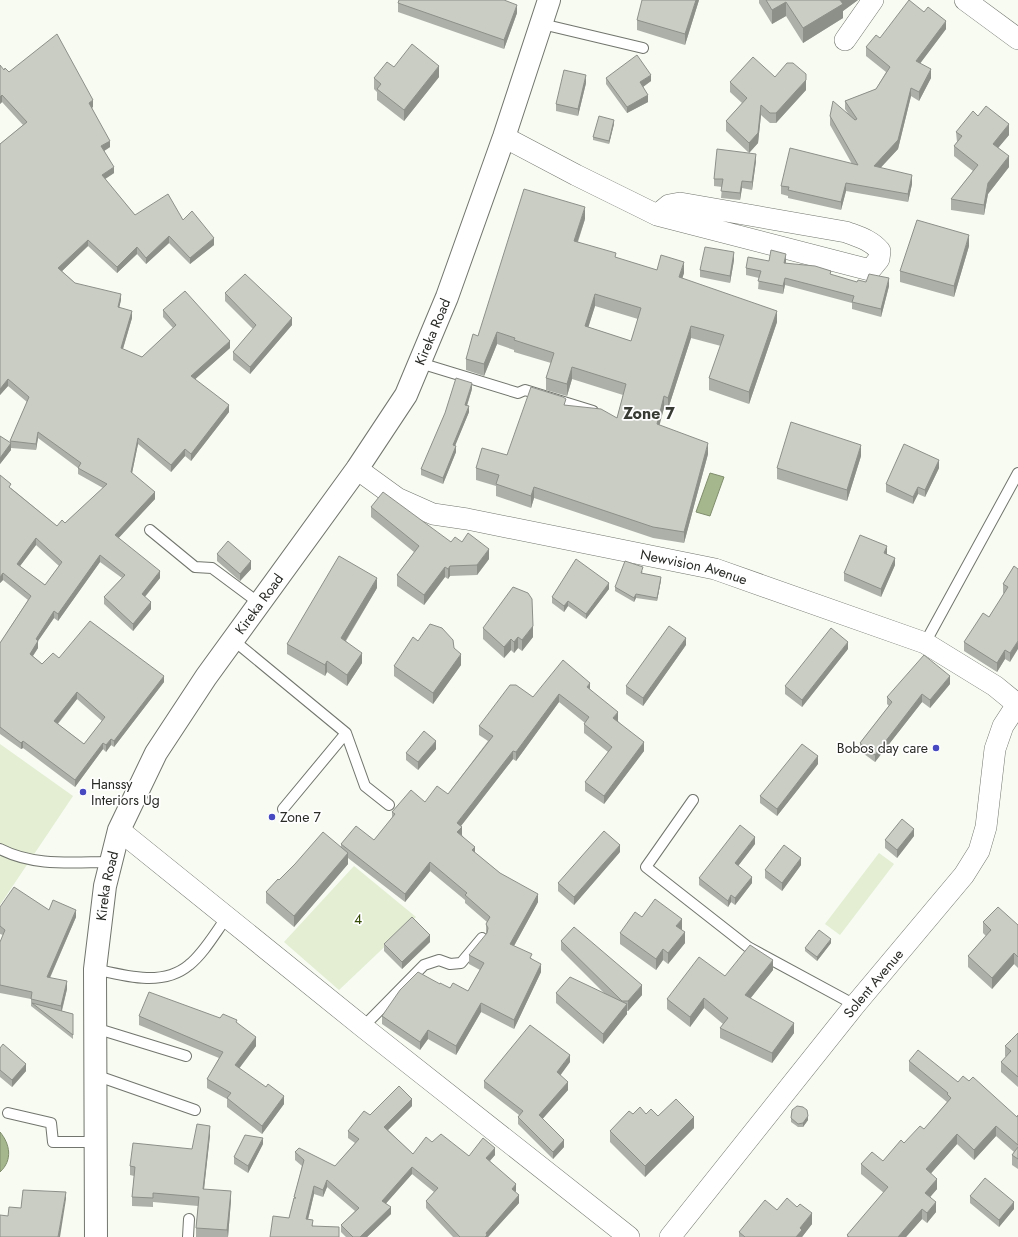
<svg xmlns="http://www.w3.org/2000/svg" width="1018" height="1237" viewBox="0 0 1018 1237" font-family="Jost,sans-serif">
<rect width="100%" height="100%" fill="#f7fbf2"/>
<path fill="#e3eed3" d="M0,744l73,52 -73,109z
M879,853l15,11 -54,71 -15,-11z
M354,866l62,51 -77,73 -55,-48z"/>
<path fill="#a5b78c" stroke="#808d6d" d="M710,473l14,4 -14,39 -14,-4z
M0,1132c10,12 13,28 0,40z"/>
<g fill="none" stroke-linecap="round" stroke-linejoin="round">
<g stroke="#71756d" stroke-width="12">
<path id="service" d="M542,24l101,24
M420,363l98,30 7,-3 68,21
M150,530l45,37 17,1 47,35
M232,639l114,94 -63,76
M925,643l93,-170
M346,733l19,53 24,19
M693,800l-47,67 102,80 107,58
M0,849c35,18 73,13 111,13
M95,969c30,7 68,18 94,-4 15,-12 26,-32 38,-48
M363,1027l61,-62 15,-5 11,4 11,-1 21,-25
M95,1028l91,28
M95,1075l100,35
M8,1113l43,10 2,19h42
M188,1237l1,-18"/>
</g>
<g stroke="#71756d" stroke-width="22">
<g id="minor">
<path d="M965,0l53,39"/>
<path d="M845,40l28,-40"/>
<path d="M504,137l72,38 81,40 213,55 9,-11 1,-8c-9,-11 -21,-14 -34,-19l-166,-29 -11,2 -12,10"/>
<path id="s1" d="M357,469l40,29 36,16 34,5 248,50 210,74 70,43 22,18"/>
<path d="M119,830l244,197 266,210"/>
<path id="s2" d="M670,1237l185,-232 109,-130 15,-24 7,-24 9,-78 8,-23 15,-23"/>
</g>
</g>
<g stroke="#71756d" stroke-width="24">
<g id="secondary">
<path id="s3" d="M96,1237l-1,-268 10,-83 14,-56 37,-77 50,-76 151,-208 49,-74 41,-98 57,-160 45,-137"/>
</g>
</g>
<use href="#service" stroke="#fff" stroke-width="10"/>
<use href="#minor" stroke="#fff" stroke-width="21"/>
<use href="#secondary" stroke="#fff" stroke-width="22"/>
</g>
<path fill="#adb0a9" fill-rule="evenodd" d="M699,0l-14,45 -48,-15v-10z
M759,0h99l-15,11v7l-40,25 -17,-27 -14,8 -13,-21z
M398,3l119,10 -13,36 -106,-37z
M946,29l-26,34 11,15 -12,23 -8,-5 -13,53 -18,19 32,16 -4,18 -62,-11 -5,19 -53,-12v-2l-7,-2v-8l71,-22 -22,-39v-9l19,-1 -4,-6v-8l31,-12 10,-17 -20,-16v-9l14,-9z
M4,70l89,37 -1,1 18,39 -6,4 10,22 -9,6 30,36 48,5 31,25 -24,19 -21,-21 -23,21 -9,-10 -20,19 -29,-27 -26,25 13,12 46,17 -2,7 13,11 -9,31 19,8 31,-29 -10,-11v-7l67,38 -35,31 34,33 -38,49 -6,-5 -14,16 -33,-28 -6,29 23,26 -37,39 42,40 -15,19 6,12 -18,22 -29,-27v-7l18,-19 -22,-16 -42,59 -4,-3 -16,23v7l-5,8 9,8 17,-6 105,24 -50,65 -3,-2 -5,7 -3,-3 -28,38 -52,-39 -2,1 -21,-15v-91l28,-43 -25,-20 -3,3 11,-95 46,38 8,-3 38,-35 -25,-14v-6l-40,-30 -2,12 -25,-2v2l-11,14v-28l10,7v-2l17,-39 -19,-16 -8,9v-251l23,-19 -21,-23 -2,2zM36,545l23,21 -14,19 -25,-19zM77,699l25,22 -18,23 -26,-20z
M439,77l-35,44 -27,-21v-8l-3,-3v-11z
M775,77l31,13 -30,33h-6l-9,-8 -3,28 -9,10 -23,-22v-10l16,-18 -12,-11v-10z
M606,78l45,3 -8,6 5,15 -21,11 -21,-29z
M586,83l-8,33 -22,-5v-7z
M978,116l31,19 -11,13 11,19 -21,27 -4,21 -33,-5v-11l22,-28 -19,-15v-10l3,-4 -1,-10z
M614,124l-5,20 -16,-4v-3z
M756,161l-4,29 -10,-2 -2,12 -19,-2 1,-11 -8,-1v-7z
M585,219l-7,23 38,16 41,12 27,3 -2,5 95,44 -28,82 -40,-14v-12l12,-32 -30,-8 -23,71 -4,-1 -5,17 49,29 -24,89 -31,-5 -119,-40 -3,10 -35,-12v-10l-20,-6v-12l31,-13 59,-50 51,13 6,-23 -51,-16 -5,17 -21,-6v-12l5,-15 -37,-11v-2l-17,-6 -13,32 -18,-6v-11l12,-23zM595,306l43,13 -7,22 -43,-14z
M969,246l-15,51 -54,-15v-11z
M734,260l-4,23 -30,-6v-7z
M769,261h17v2l71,19h9l23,4 -8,31 -29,-8v-6l-67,-18 -2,9 -25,-5 1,-11 -13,-3v-7z
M225,293l67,32 -42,49 -17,-14v-8l20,-23 -28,-28z
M472,389l-5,17 2,6 -14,33 1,7 -13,32 -22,-9v-6z
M861,456l-14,45 -70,-22v-11z
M939,468l-14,29 -7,-3 -5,10 -27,-12v-8z
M371,507l80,35h11l27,17 -12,16 -27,1 -2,3 -3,-2 -21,28 -27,-19v-11l17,-23 -43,-35z
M217,554l34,15 -11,12 -23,-20z
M887,554l8,11 -14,32 -37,-16v-8z
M1014,566l-4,96 -5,-3 -8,13 -33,-21v-9l25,-25 15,-23 -1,-1v-9z
M643,571l-1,2 19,7 -4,21 -21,-3 -2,4 -19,-11v-4z
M377,588l-31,53 16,22 -15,23 -20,-14 -2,4 -38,-22v-10z
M609,589l-23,30 -18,-13 -4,6 -12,-9v-6z
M483,628l50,9 -11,14 -4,-3 -4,5 -3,-3 -7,8 -21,-19z
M418,641l36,7 7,17 -28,39 -39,-28v-10z
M686,645l-43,61 -17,-12v-8z
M848,649l-46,58 -17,-13v-8z
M950,684l-20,24 -8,-6 -47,60 -15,-11v-8l29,-37 -2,-2v-7z
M590,689l28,32 26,30 -40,53 -19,-13v-9l23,-30 -24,-19v-9l1,-1 -26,-21 -43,59 -3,-2 -52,67 1,9 13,18 25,20 38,29 -24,44 18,13 9,13 -27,57 -33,-17 -25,43 -28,-16 -8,11 -38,-26v-8l58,-32 10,4 18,3 12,-21 -11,-6v-9l18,-21 -1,-1v-9l1,-2 -22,-19v-3l-35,-29 -25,31 -57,-44v6l-54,63 -28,-24v-11l13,-12 62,-33v-3l33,-4 18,-22v-6l33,-10 23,-8 40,-53 -9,-6v-9l54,-29z
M436,749l-18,21 -12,-10v-7z
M818,764l-41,52 -17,-13v-7z
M914,836l-17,22 -12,-10v-8z
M755,844l-17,22 14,17 -17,22 -4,-3 -3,5 -29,-22v-7z
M620,852l-46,53 -16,-14v-8z
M801,865l-19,26 -17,-13v-8z
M0,907l49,3 27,7 -26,61 17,11 -5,22 11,3v25l-42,-33v-7l-31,-6v-51l3,-7 -3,-1z
M642,917l40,13 3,13 -17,21 -5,-4 -7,10 -36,-26v-11z
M983,922l35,3v43l-4,-4 -22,25 -24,-22v-11l18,-20 -3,-3z
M561,941l81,54 -14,16h-1v3l-24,30 -47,-41v-10h48l-43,-43z
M430,942l-28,27 -18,-18v-7z
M831,943l-14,18 -12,-10v-3z
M773,970l-23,29 44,34 -22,30 -52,-25v-10l3,-4 -19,-16 -14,19 -23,-18v-10l58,-23z
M139,1016l81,2 17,5 19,23 -17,22 45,36 -22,30 -35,-27v-8l-20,-11v-9l12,-21 -80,-33z
M1018,1033v54l-17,-15v-10l5,-5 -1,-1v-10z
M0,1048l26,23 -14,16 -12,-10z
M909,1061l49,21 11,-1 48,36 1,-2v54l-6,-4v-10l2,-3 -18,-16 -22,24 -17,-16 -26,29 6,16 -7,8 6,15 -9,11 -5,-4 -16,18h-59v-2l37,-42 -23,-19v-10l22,-3 21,-18 20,-14 23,-27 -38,-31z
M570,1062l-10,13 8,15 -26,29 22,28 -11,12 -35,-35v-7l1,-2 -35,-27v-7z
M412,1106l-24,24 25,24 19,-12 37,14 26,-1 -5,6 26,30 -1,1 4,11 -31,34h-35l-27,-29v-7l8,-9 -22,-18 -26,29 5,11 -24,23h-21l-5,-5v-7l14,-14 -28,-24 -4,10 -9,-3 -6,26 5,6 26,11 -50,-19 13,-52 -7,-6v-8l40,14 20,-23 -7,-5v-7l22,-16z
M633,1114h13l12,2 36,12 -49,49 -35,-35v-11z
M791,1118l17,2 -5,7h-5l-7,-5z
M210,1135l-6,54 27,11 -3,37h-32v-9l2,-22 -45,-4v5l-21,-1v-9l2,-21 -4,-1v-9l62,-17z
M263,1144l-15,29 -14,-9v-7z
M970,1196l44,13 -15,18 -29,-24z
M777,1210l35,14 -10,13h-63v-5z"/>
<path fill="#8d9089" d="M696,0h3l-14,45v-11z
M839,0h19l-15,11v7l-40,25v-15z
M786,2v14l-14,8v-14z
M517,5v8l-13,36v-9z
M946,21v8l-30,40v-8z
M439,66v11l-35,44v-11z
M931,69v9l-12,23v-9z
M586,75v8l-8,33v-7z
M651,75v6l-11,8v-7z
M806,80v10l-30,33v-10z
M911,88v8l-13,53 -24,26v-9z
M2,95v7l-2,2v-7z
M648,95v7l-21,11v-6z
M93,100v7l-4,2v-6z
M761,105v10l-3,28 -9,10v-10z
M614,120v4l-5,20v-3z
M1009,124v11l-16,19v-10z
M110,141v6l-9,6v-7z
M756,154v7l-4,29v-8z
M1009,156v11l-21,27 -4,21v-10l4,-22z
M114,167v6l-12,8v-6z
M912,175v9l-4,18v-8z
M742,181v7l-2,12v-7z
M846,183v8l-5,19v-8z
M585,207v12l-11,33v-11z
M969,235v11l-15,51v-11z
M169,236v7l-23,21v-6z
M214,238v7l-24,19v-6z
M88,240v6l-30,29v-7z
M137,247v7l-20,19v-6z
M734,252v8l-4,23v-7z
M786,254v7l-2,9v-7z
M684,262v11l-5,16v-12z
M785,278v7l-2,9v-8z
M889,278v8l-8,31v-8z
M121,294v6l-3,13v-6z
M595,294v12l-10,32v-12z
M132,311v7l-11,37v-7z
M777,311v11l-28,82v-12z
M292,318v7l-42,49v-7z
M691,326v12l-23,71v-11z
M497,332v12l-13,32v-12z
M230,341v7l-39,35v-7z
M572,367v12l-5,17v-12z
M8,379v7l-8,9v-6z
M472,383v6l-7,22v-6z
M664,396v12l-7,27v-11z
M229,405v7l-38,49v-7z
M469,406v6l-16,39v-6z
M38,432v6l-2,12v-6z
M138,438v6l-7,34v-6z
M11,443v7l-11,14v-6z
M708,443v11l-24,89v-11z
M861,445v11l-14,45v-11z
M456,446v6l-13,32v-6z
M185,449v7l-14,16v-7z
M939,460v8l-14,29v-7z
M534,487v11l-3,10v-12z
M918,487v7l-5,10v-7z
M155,492v7l-40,43v-7z
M36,538v7l-19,25v-6z
M887,546v8l-3,6v-7z
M489,549v10l-12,16v-10z
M100,555v7l-42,59v-7z
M895,558v7l-14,32v-8z
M251,561v8l-11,12v-7z
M450,566v10l-2,3v-10z
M445,567v10l-21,28v-10z
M160,571v7l-18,22v-6z
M3,573v7l-3,3v-6z
M661,577v3l-4,21v-3z
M377,578v10l-36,60v-10z
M609,583v6l-23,30v-5z
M636,594v4l-2,4v-4z
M568,601v5l-4,6v-6z
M151,602v7l-18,22v-7z
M54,611v7l-16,23v7l-8,12v-6l6,-15z
M533,626v11l-11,14v-11z
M518,637v11l-4,5v-11z
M686,638v7l-43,61v-8z
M511,639v11l-7,8v-11z
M1018,641v8l-8,13v-9z
M848,642v7l-46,58v-7z
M1005,650v9l-8,13v-9z
M362,653v10l-15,23v-11z
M461,654v11l-28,39v-11z
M327,661v11l-2,4v-11z
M164,676v6l-50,65v-6z
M950,676v8l-20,24v-8z
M590,683v8l-3,-4z
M77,692v7l-23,29v-7z
M559,694v8l-43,59v-9z
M922,694v8l-47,60v-7z
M618,712v9l-5,6v-9z
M111,739v6l-5,7v-7z
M23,741v7l-2,1v-6z
M436,741v8l-18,21v-8z
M644,742v9l-40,53v-8z
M103,743v6l-28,38v-7z
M513,751v8l-56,72v-8z
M818,756v8l-41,52v-7z
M462,827v9l-5,-4z
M914,829v7l-17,22v-8z
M755,837v7l-20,26v-7z
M620,845v7l-46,53v-8z
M475,847v8l-3,-5z
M348,853v11l-54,63v-11z
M801,858v7l-19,26v-8z
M430,862v9l-25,31v-8z
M752,877v6l-17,22v-7z
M538,894v8l-28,51v-9z
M731,895v7l-3,5v-6z
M76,910v7l-29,67v-7z
M682,919v11l-6,7v-11z
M685,932v11l-17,21v-11z
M430,935v7l-28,27v-7z
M831,939v4l-14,18v-4z
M663,949v11l-7,10v-11z
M1014,953v11l-22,25v-11z
M773,960v10l-28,35v-10z
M541,964v8l-27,57v-9z
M67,981v8l-6,24v-7z
M642,985v10l-14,16v-10z
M704,998v10l-14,19v-10z
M481,1003v9l-25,43v-9z
M627,1004v10l-24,30v-10z
M794,1023v10l-22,30v-10z
M428,1030v9l-8,11v-8z
M256,1037v9l-21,28v-9z
M570,1055v7l-13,18v-8z
M26,1064v7l-14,16v-7z
M568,1082v8l-29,33v-8z
M284,1096v8l-22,30v-8z
M412,1099v7l-28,28v-7z
M808,1116v4l-5,7v-4z
M694,1117v11l-49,49v-11z
M210,1126v9l-7,63v-9z
M996,1126v10l-22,24v-10z
M957,1134v10l-31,35v-10z
M263,1138v6l-15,29v-7z
M564,1140v7l-11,12v-7z
M495,1148v7l-9,10v-7z
M412,1167v7l-30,34v-7z
M937,1179v10l-12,14v-10z
M327,1180v7l-4,10v-7z
M516,1184v7l-4,5v-7z
M314,1186v8l-8,33v-8z
M231,1191v9l-3,37 -1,-7z
M66,1192v7l-6,38h-2z
M519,1195v8l-31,34h-3l1,-4z
M936,1202v10l-9,11v-10z
M1014,1202v7l-15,18v-7z
M391,1207v7l-24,23h-7z
M922,1209v10l-16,18h-8z
M812,1213v11l-10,13h-6l4,-9z"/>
<path fill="#c9cdc4" stroke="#8d9089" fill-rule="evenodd" d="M399,0h105l13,5 -13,35 -106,-37z
M642,0h54l-11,34 -48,-14z
M766,0h74l3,4 -40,24 -17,-26 -14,8z
M909,0l15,12 4,-5 18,14 -30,40 15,8 -12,23 -8,-4 -13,52 -24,26 38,9 -4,19 -62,-11 -5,19 -53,-12 1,-3 -8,-1 9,-38 68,17 -28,-49 3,-15 22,19 2,-1 -12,-18 31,-12 14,-22 -24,-20 10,-12 4,3z
M57,34l36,66 -4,3 21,38 -9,5 13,21 -12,8 33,40 33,-21 15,26 9,-9 22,27 -24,20 -21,-22 -23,22 -9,-11 -20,20 -29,-27 -30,28 17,15 46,11 -3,13 14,4 -11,37 21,9 34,-32 -13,-15 22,-19 45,50 -39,35 38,29 -38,49 -6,-5 -14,16 -33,-27 -7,34 24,20 -40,43 45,36 -18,23 9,8 -18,22 -29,-27 21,-22 -25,-20 -42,59 -4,-3 -18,28 2,2 -8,13 12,10 11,-11 6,5 31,-37 74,55 -50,65 -3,-2 -5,6 -3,-2 -28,37 -52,-39 -2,2 -21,-16v-84l31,-47 -28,-23 -3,4v-102l11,9 -2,3 48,39 5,-6 3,3 42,-39 -29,-16 3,-5 -43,-31 -2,12 -26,-3 19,-44 -21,-18 -8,10v-245l27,-22 -25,-27 -2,2v-32l4,5 1,-2 4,4zM36,538l26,24 -17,23 -28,-21zM77,692l28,25 -21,27 -30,-23z
M412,44l27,22 -35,44 -27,-21 4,-5 -7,-6 13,-16 7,5z
M637,55l14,20 -11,7 8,13 -21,12 -21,-29z
M753,57l22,20 12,-14h6l13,11v6l-30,33h-6l-9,-8 -3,28 -9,10 -23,-22 21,-23 -17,-16z
M564,70l22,5 -8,34 -22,-5z
M986,106l23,18 -16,20 16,12 -21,27 -4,22 -33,-6 27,-34 -24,-19 8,-10 -6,-4 17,-21 5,5z
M599,116l15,4 -5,21 -16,-4z
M717,149l39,5 -4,28 -10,-1 -2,12 -19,-2 2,-12h-9z
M524,189l61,18 -11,34 42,12 -1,4 42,13 4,-15 23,7 -5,15 98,34 -28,81 -40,-14 15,-43 -33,-9 -23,72 -4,-2 -7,28 51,19 -24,89 -31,-5 -119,-40 -3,9 -35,-12 3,-9 -23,-7 6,-20 25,7 24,-68 32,10 3,2 -2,6 37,4 16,9 9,-34 -54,-17 -5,17 -21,-6 8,-25 -40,-13 1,-2 -18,-6 -13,32 -18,-5 7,-25 5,2zM595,294l46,14 -10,33 -46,-15z
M917,220l52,15 -15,51 -54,-15z
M705,247l29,5 -4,24 -30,-6z
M771,250l15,4 -2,9 31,3 16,5 -1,3 27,8 1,-2 8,2 3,-8 20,4 -8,31 -29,-7 2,-6 -69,-18 -2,8 -25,-5 3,-10 -15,-3 2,-11 21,4z
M245,274l47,44 -42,49 -17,-15 23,-27 -31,-32z
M456,378l16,5 -7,22 4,1 -16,39 3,1 -13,32 -22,-9 24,-56z
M791,422l70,23 -14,45 -70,-22z
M0,436l11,7 -11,15z
M904,444l35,16 -14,30 -7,-3 -5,10 -27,-13z
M383,492l68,50 4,-5 7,5 6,-9 21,16 -12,16 -27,1 -2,3 -3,-2 -21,28 -27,-20 22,-29 -48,-39z
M860,535l27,11 -3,7 11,5 -14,31 -37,-16z
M228,541l23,20 -11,13 -23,-20z
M339,556l38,22 -36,60 21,15 -15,22 -20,-14 -2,4 -38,-21z
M576,559l33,24 -23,31 -18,-13 -4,5 -12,-9z
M625,561l18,6 -2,6 20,4 -4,21 -21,-4 -2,4 -19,-11z
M1014,566l4,3v72l-8,12 -5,-3 -8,13 -33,-21 19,-29 6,4 19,-30 -5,-3z
M513,587l15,6 4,6 1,27 -11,14 -4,-3 -4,5 -3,-3 -7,8 -21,-19z
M430,624l12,4 11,12 1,8 7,6 -28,39 -39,-27 19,-29 5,4z
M669,626l17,12 -43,60 -17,-12z
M831,628l17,14 -46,58 -17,-14z
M924,655l26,21 -20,24 -8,-6 -47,61 -15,-12 32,-41 -5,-5z
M563,660l27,23 -3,4 31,25 -5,6 31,24 -40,54 -19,-14 27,-35 -28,-23 5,-7 -30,-23 -43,58 -3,-1 -56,72 5,4 -5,5 18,15 -3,3 28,23 38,21 -28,50 22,10 -2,4 11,6 -27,56 -33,-17 -25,43 -28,-16 -8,12 -38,-26 18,-26 18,-18 22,12v-1l10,5 3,-5 15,8 16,-28 -15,-8 18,-22 1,-5 -2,-4 4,-7 -25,-22 2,-2 -37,-31 -25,32 -64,-50 15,-18 18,14 21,-26 -3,-2 19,-22 14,12 12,-16 11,8 45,-58 -14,-10 31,-41h6l17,12z
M424,731l12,10 -18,21 -12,-9z
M802,744l16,12 -41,53 -17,-13z
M902,819l12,10 -17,21 -12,-10z
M740,825l15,12 -20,26 17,14 -17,21 -4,-3 -3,6 -29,-23z
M604,831l16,14 -46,52 -16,-14z
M323,832l25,21 -54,63 -28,-24 12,-13 1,1 16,-16z
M784,845l17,13 -19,25 -17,-13z
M14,887l35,23 4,-10 23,10 -29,67 20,4 -6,25 -30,-7 1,-7 -32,-7v-43l5,-12 -5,-4v-19z
M655,899l27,20 -6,7 9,6 -17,21 -5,-4 -7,10 -36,-26 15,-21 7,5z
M998,907l20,18v32l-4,-4 -22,25 -24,-22 23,-26 -8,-8z
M412,917l18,18 -28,27 -18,-18z
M574,927l68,58 -14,16h-6l-61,-60z
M819,930l12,9 -14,18 -12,-9z
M750,945l23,15 -28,35 49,28 -22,30 -52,-25 8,-10 -24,-20 -14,19 -23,-18 32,-42 26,19z
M570,977l57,27 -24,30 -47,-41z
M149,992l71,26 3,-4 14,6 -1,2 20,15 -21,28 31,22 2,-3 16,12 -22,30 -35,-28 4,-5 -24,-14 16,-27 -84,-36z
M32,1003l41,11v21z
M530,1025l40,30 -13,17 11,10 -29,33 25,25 -11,12 -35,-35 5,-6 -39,-30z
M1018,1033v44l-17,-15 10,-11 -6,-5z
M3,1044l23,20 -14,16 -12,-10v-22z
M918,1050l40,32 5,-6 6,5 4,-4 44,40 1,-2v30l-22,-19 -22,24 -17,-16 -31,35 11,10 -12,14 11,9 -9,11 -5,-4 -24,28h-49l-2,-2 41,-48 -27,-23 11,-12 11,9 18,-21 3,3 16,-17 4,3 27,-31 -4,-4 1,-1 -39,-32z
M399,1086l13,13 -28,28 29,27 13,-17 6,5 9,-8 28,22 14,-18 12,10 -9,10 30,26 -4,5 7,6 -33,38 1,2 -2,2h-25l-34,-36 12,-13 -26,-21 -30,34 9,6 -31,30h-7l-12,-12 18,-17 -32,-28 -4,10 -9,-4 -8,33 7,1 -1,6 27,1v10h-69l3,-21 16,2 5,-20h2l-2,-1 10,-37 -9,-8 4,-4 36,18 24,-27 -11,-8 16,-20 6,4z
M676,1099l18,18 -49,49 -35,-35 19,-20 4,3 7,-7 6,7 5,-5 7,7z
M797,1106l6,1 4,3 1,6 -5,7 -5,1 -7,-6 1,-8z
M197,1124l13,2 -7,63 28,2 -4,39 -31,-2 3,-31 -46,-4v5l-21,-1 3,-30 -5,-1 3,-23 59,6z
M245,1135l18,3 -15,28 -14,-9z
M1018,1147v12l-6,-4z
M985,1178l29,24 -15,18 -29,-24z
M23,1190l43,2 -8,45h-58v-22l8,1 1,-9 12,1z
M787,1198l10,9 3,-3 12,9 -12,15 2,2 -6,7h-51l-6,-5 26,-32 12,10z"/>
<g fill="#4649bf" stroke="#fff" stroke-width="1.5">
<circle cx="936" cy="748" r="4"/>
<circle cx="83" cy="792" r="4"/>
<circle cx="272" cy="817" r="4"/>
</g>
<g text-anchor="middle" stroke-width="3.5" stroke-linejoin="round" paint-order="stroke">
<g font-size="14" fill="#282a26" stroke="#fff">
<text dy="5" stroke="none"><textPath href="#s3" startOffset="1000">Kireka Road</textPath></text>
<text dy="5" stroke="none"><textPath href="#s1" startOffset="355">Newvision Avenue</textPath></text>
<text dy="5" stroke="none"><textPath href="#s3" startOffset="676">Kireka Road</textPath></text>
<text dy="5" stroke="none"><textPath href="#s3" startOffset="352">Kireka Road</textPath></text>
<text dy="5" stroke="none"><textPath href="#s2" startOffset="325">Solent Avenue</textPath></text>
</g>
<g font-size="14" fill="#282a26" stroke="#fff" text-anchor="start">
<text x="928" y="753" text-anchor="end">Bobos day care</text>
<text x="91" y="789">Hanssy<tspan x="91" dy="16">Interiors Ug</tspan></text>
<text x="280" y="822">Zone 7</text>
</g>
<g font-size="14" fill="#364b07" stroke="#fff">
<text x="358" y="924">4</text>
</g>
<g font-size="16" font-weight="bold" fill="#383b33" stroke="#fff">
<text x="649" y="419">Zone 7</text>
</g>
</g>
</svg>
